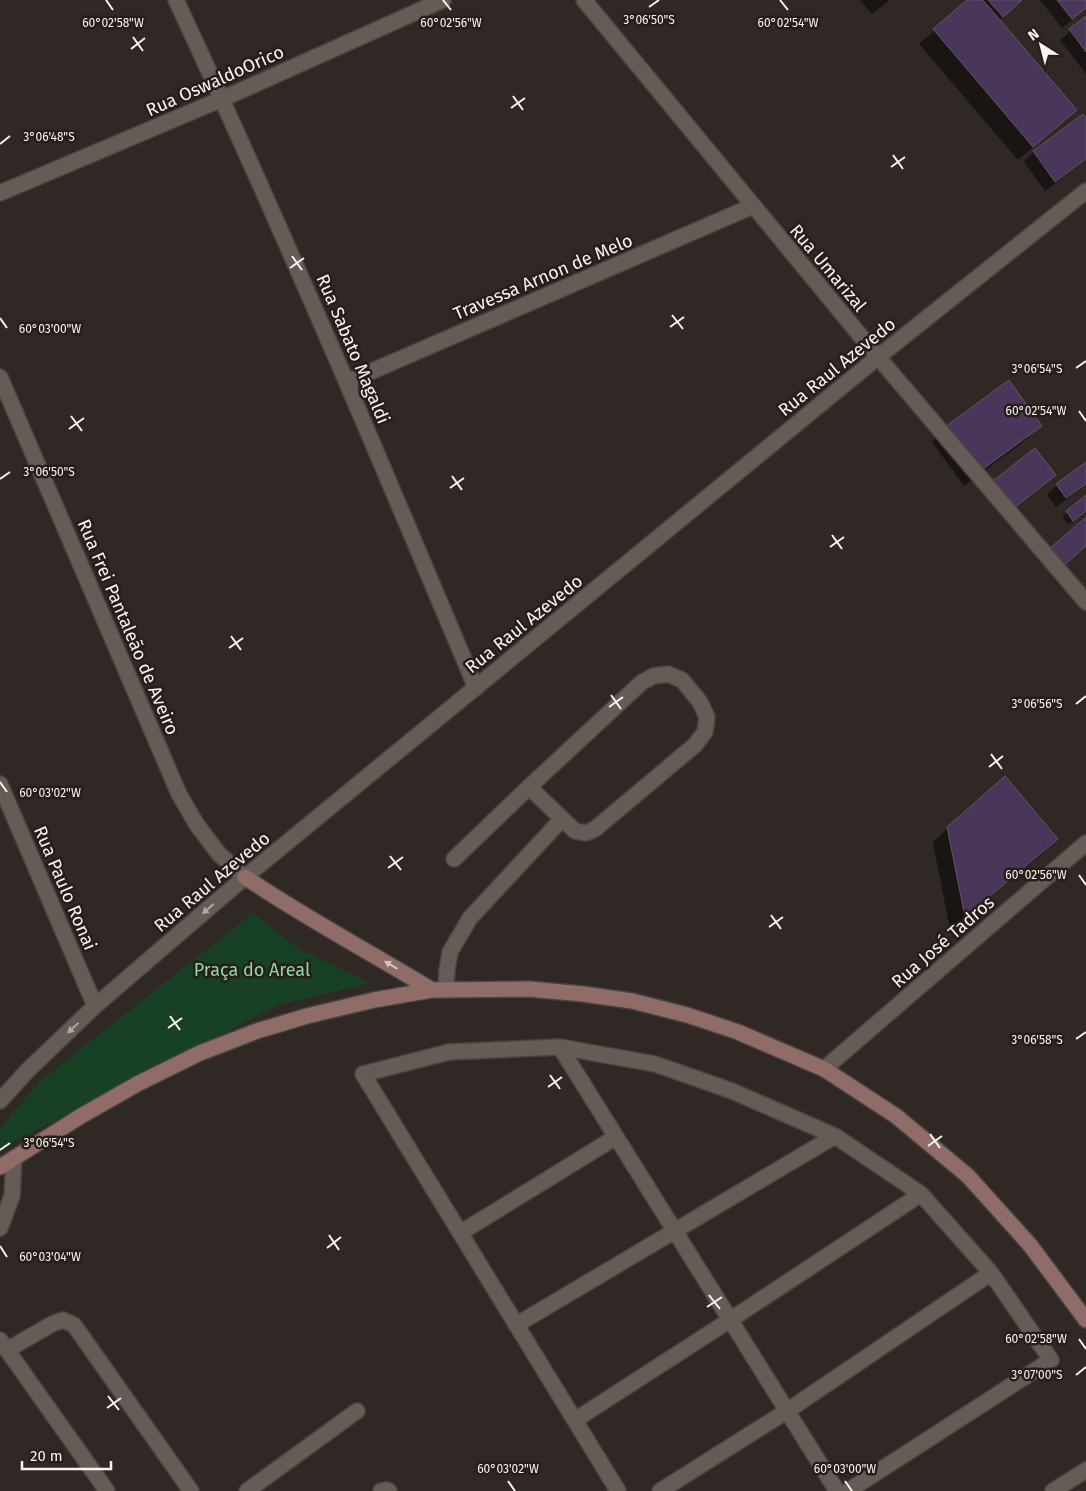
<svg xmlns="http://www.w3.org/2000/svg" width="1086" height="1491" viewBox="0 0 1086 1491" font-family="'Fira Sans',sans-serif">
<rect width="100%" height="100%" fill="#302824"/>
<path fill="#174025" d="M253,913l47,37 72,33 -94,22 -278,144v-21l40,-47z"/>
<path fill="#0007" d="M860,0h30l-18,14z
M969,0h52l-22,20 76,90 -57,50 -99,-116z
M1040,0h46v8l-24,20z
M1086,18v56l-26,-34z
M1083,116l3,2v42l-41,31 -21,-29 9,-10z
M1040,426l-14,14 -62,46 -32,-44 15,-15z
M1086,463v22l-30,22 -9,-12 10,-10z
M1086,496v14l-18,14 -6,-7z
M948,828l109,11 -15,15 -92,76 -17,-88z"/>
<path fill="#4a365b" stroke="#5c5860" d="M967,0h16l94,110 -44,37 -100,-118z
M988,0h34l-19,17z
M1057,0h29v8l-14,11z
M1086,16v36l-17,-23z
M1083,114l3,4v41l-31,23 -22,-31z
M1009,380l33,46 -63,46 -33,-46z
M1035,448l21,27 -42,33 -21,-27z
M1086,462v22l-20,14 -10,-14z
M1086,495v16l-13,10 -7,-10z
M1086,517v29l-23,20 -14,-17z
M1005,776l53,63 -93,78 -18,-90z"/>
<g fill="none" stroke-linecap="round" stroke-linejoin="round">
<g stroke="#4a4340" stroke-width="18">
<path id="lane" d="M668,674l14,6 18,22 7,15 -2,15 -10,13 -100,84 -9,4 -11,-2 -46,-44 112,-104 12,-7z
M454,859l75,-72
M446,990l1,-20 3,-18 20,-34 92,-99
M560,1047l277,444
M460,1233l156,-96
M516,1325l319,-189
M575,1420l155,-100 191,-126
M618,1491l-255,-417 86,-22 111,-5 95,17 77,27 103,45 86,58 70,79 60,87 -203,131
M660,1491l127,-80 204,-138
M1053,1491l33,-21"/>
</g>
<g stroke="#4a4340" stroke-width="18">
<path id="street" d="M176,0c106,227 203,457 300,688
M584,0l294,357 208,245
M0,193l222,-94 221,-99
M0,377l179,417 18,31 22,29 26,23
M347,382l406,-176
M0,784l95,222
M824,1069l262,-226
M0,1101l27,-30 68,-65 150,-129 633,-520 208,-166
M0,1228l12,-32 2,-38
M0,1340l107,151
M7,1350l45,-26 11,-4 11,5 117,166
M247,1491l110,-80
M381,1491l6,-1 2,1"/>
</g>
<g stroke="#4a4340" stroke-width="18">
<path id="secondary" d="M245,877c60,41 125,75 187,113
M0,1167l81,-51 58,-33 61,-30 57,-22 50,-15 67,-16 58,-10 97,-1 54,5 49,7 55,14 51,17 86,37 72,47 72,60 62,69 56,75"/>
</g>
<use href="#lane" stroke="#655c58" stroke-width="15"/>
<use href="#street" stroke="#655c58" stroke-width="15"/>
<use href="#secondary" stroke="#906c69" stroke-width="15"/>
</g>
<defs><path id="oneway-solid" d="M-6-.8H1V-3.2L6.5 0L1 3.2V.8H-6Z" transform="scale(1.25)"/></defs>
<g fill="#afa8a4">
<use href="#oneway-solid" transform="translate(208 909) rotate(139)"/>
<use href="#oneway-solid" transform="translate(73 1028) rotate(137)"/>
</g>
<use fill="#d4c4c1" href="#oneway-solid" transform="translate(391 965) rotate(-149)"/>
<path fill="none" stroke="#f9f3f1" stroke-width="2" d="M106,0l7,10M443,0l8,10M780,0l8,10M649,7l10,-7M133,37l10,14M131,49l14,-11M513,96l10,14M511,108l14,-10M0,144l10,-8M893,155l10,14M891,167l14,-10M292,256l10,14M290,268l14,-10M672,315l11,14M0,318l7,10M670,327l14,-10M1076,368l10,-7M1079,411l7,10M71,416l11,15M69,429l15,-11M452,476l10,14M0,479l10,-7M450,488l14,-10M832,535l10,14M830,547l14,-10M231,636l10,14M229,648l14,-10M611,695l10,14M1076,704l10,-8M609,707l14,-10M991,754l11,15M989,767l14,-11M0,782l7,10M390,856l11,14M388,868l15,-11M1079,875l7,10M771,915l10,14M769,927l14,-10M170,1016l10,14M168,1028l14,-10M1076,1039l10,-7M550,1075l10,14M548,1087l14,-10M930,1134l10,14M928,1146l14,-10M0,1150l10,-7M329,1235l10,15M0,1246l7,11M327,1248l14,-11M709,1295l11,14M707,1307l15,-10M1079,1339l7,10M1076,1375l10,-8M108,1396l11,14M107,1408l14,-10M508,1481l7,10M845,1481l7,10"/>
<g text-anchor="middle" stroke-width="5" stroke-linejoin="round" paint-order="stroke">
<g font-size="18" fill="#f9f3f1" stroke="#261e1b">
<text transform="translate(215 81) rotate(-24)" y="6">Rua OswaldoOrico</text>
<text transform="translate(828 268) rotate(50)" y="6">Rua Umarizal</text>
<text transform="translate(543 277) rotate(-23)" y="6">Travessa Arnon de Melo</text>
<text transform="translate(353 349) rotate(67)" y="6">Rua Sabato Magaldi</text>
<text transform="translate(837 367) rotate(-39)" y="6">Rua Raul Azevedo</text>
<text transform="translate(524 624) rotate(-39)" y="6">Rua Raul Azevedo</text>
<text transform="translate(128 627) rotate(67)" y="6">Rua Frei Pantaleão de Aveiro</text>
<text transform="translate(212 882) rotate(-40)" y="6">Rua Raul Azevedo</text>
<text transform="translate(65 888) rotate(67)" y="6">Rua Paulo Ronai</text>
<text transform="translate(943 942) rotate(-41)" y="6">Rua José Tadros</text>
</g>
<g font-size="18" fill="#92d5a5" stroke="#261e1b">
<text x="252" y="976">Praça do Areal</text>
</g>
</g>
<g font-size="12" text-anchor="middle" fill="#f9f3f1" stroke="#261e1b" stroke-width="5" stroke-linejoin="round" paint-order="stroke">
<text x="649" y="24">3°06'50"S</text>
<text x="113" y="27">60°02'58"W</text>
<text x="451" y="27">60°02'56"W</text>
<text x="788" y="27">60°02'54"W</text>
<text x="49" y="141">3°06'48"S</text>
<text x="50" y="333">60°03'00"W</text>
<text x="1037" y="373">3°06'54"S</text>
<text x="1036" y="415">60°02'54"W</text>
<text x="49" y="476">3°06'50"S</text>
<text x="1037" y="708">3°06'56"S</text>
<text x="50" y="797">60°03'02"W</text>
<text x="1036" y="879">60°02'56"W</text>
<text x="1037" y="1044">3°06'58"S</text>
<text x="49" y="1147">3°06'54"S</text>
<text x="50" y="1261">60°03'04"W</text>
<text x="1036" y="1343">60°02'58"W</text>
<text x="1037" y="1379">3°07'00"S</text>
<text x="508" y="1473">60°03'02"W</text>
<text x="845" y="1473">60°03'00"W</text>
</g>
<g transform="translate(1041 45) rotate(324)" stroke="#261e1b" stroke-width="4" paint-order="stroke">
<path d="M0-4L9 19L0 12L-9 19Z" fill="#f9f3f1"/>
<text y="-8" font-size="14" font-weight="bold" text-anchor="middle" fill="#f9f3f1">N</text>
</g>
<path d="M22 1461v8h89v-8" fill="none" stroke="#f9f3f1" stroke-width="2.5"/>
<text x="30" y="1461" font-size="15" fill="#f9f3f1" stroke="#261e1b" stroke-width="4" paint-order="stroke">20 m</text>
</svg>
